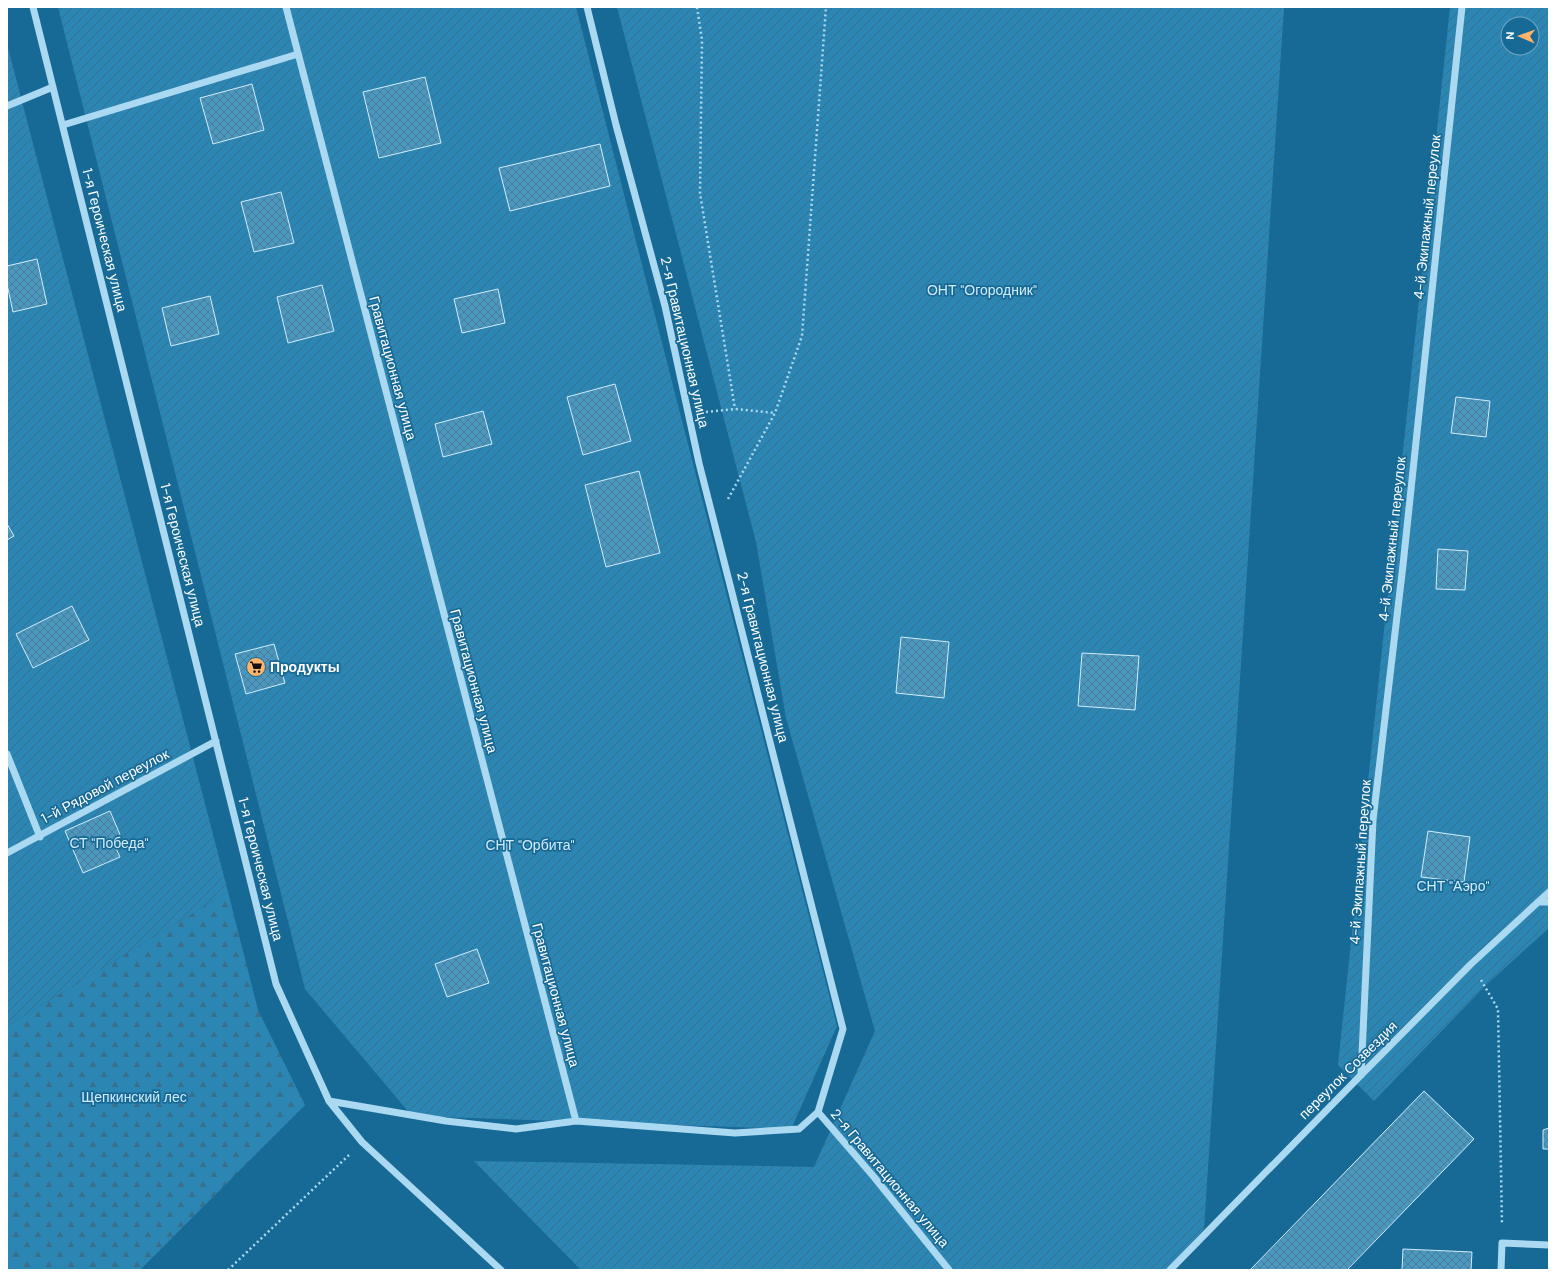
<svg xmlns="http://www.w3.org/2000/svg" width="1556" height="1277" viewBox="0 0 1556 1277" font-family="'DM Sans',sans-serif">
<defs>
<pattern id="forest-firs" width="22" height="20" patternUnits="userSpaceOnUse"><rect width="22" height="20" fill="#2c86b4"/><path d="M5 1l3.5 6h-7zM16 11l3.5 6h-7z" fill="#396f8a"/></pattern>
<pattern id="garden-furrows" width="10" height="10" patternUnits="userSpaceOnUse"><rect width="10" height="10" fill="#2c86b4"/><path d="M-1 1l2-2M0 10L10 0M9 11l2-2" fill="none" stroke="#396f8a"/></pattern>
<pattern id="building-cross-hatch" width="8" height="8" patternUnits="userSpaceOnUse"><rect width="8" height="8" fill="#4a98c0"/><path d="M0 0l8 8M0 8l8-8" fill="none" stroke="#4b7d97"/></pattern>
</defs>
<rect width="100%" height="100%" fill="#186a96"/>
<path fill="url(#forest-firs)" d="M228,892l30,118 47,95 -165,165h-133v-244z"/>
<path fill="url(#garden-furrows)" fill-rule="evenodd" d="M58,7h518l261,1019 -46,103 -379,-13 -107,-127z
M617,7h667l-80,1222 -38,41h-585l-107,-109 340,6 61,-136 -89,-313 -30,-176z
M1450,7h99v921l-63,57 -112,116 -36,-36zM1508,24h24v24h-24z
M7,44l221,848 -221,134z"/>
<path fill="url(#building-cross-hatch)" stroke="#d1edfc" d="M425,77l16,66 -62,15 -16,-66z
M252,84l12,46 -51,14 -13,-46z
M600,144l10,42 -100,25 -11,-43z
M281,192l13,51 -40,9 -13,-50z
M37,259l10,45 -34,8 -6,-28v-18z
M322,285l12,46 -46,12 -11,-46z
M498,289l7,34 -43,10 -8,-34z
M210,296l9,38 -48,12 -9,-38z
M615,384l16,57 -48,14 -16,-58z
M1456,397l34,4 -4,36 -35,-4z
M483,411l9,33 -49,13 -8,-33z
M639,471l21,82 -54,14 -21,-82z
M7,524l7,12 -7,4z
M1438,549l30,2 -3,39 -29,-1z
M72,606l17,34 -56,28 -17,-34z
M901,637l48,5 -5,56 -48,-5z
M274,644l11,39 -39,11 -11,-40z
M1082,653l57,3 -4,54 -57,-4z
M110,811l11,26 -6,9 5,11 -37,16 -18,-42z
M1428,831l42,6 -6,45 -43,-5z
M477,949l12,34 -42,14 -12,-33z
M1424,1091l50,48 -127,131h-97z
M1549,1128v21h-6v-19z
M1403,1249l69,3 -1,18h-69z"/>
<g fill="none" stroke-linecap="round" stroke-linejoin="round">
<path stroke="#aad9f1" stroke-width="2.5" stroke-dasharray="2 3" stroke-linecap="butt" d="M697,7l5,33 -2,153 35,216
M706,412l29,-3 40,4
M728,499l47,-86 27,-77 24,-329
M1481,980l17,29 4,216
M228,1270l121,-115"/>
<path stroke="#aad9f1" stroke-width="7" d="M33,7l243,977 53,117 33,41 139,128
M286,7l290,1114 -60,8 -70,-8 -117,-20
M587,7l29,118 49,181 34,157 144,566 -25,83 56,65 75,93
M7,106l46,-19
M63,125l235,-71
M7,754l33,83
M7,853l209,-112
M1538,902h11
M1361,1075l12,-255 30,-255 59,-558
M576,1121l159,12 64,-4 19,-17
M1170,1270l191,-195 110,-111 78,-72
M1501,1270l1,-27 47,2"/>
</g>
<defs>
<g id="supermarket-disc" transform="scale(1)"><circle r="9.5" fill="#ffb46a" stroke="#186a96"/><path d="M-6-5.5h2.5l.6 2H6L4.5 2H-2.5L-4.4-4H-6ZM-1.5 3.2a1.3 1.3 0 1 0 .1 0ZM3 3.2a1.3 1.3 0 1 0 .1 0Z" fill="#111"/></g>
</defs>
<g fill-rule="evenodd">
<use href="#supermarket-disc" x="256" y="667"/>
</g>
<g text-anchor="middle" stroke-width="3.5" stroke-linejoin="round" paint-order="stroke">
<g font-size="14" fill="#fff" stroke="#186a96">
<text transform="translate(1427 217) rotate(-84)" y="5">4-й Экипажный переулок</text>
<text transform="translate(105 240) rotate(76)" y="5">1-я Героическая улица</text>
<text transform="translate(685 342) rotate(77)" y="5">2-я Гравитационная улица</text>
<text transform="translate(393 368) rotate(75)" y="5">Гравитационная улица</text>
<text transform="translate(1392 539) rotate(-84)" y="5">4-й Экипажный переулок</text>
<text transform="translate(183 555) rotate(76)" y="5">1-я Героическая улица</text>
<text transform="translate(763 657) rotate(76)" y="5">2-я Гравитационная улица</text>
<text transform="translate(474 681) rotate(75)" y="5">Гравитационная улица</text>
<text transform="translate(105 786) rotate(-28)" y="5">1-й Рядовой переулок</text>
<text transform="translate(1360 862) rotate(-86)" y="5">4-й Экипажный переулок</text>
<text transform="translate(261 869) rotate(76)" y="5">1-я Героическая улица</text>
<text transform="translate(556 995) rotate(75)" y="5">Гравитационная улица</text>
<text transform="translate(1348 1070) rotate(-45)" y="5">переулок Созвездия</text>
<text transform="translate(890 1178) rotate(50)" y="5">2-я Гравитационная улица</text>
</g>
<g font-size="14" fill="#d1edfc" stroke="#186a96">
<text x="982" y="295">ОНТ "Огородник"</text>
<text x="109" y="848">СТ "Победа"</text>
<text x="530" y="850">СНТ "Орбита"</text>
<text x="1453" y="891">СНТ "Аэро"</text>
<text x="134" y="1102">Щепкинский лес</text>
</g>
<g font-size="14" font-weight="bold" fill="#fff" stroke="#186a96" text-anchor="start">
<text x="270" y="672">Продукты</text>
</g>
</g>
<rect width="1556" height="1277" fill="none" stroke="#ffffff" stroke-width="16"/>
<g transform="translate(1520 36) rotate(272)"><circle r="19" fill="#186a96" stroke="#74a6c0"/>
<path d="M0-3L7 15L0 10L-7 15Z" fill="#ffb46a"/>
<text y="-6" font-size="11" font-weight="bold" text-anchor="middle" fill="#ffffff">N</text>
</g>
</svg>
